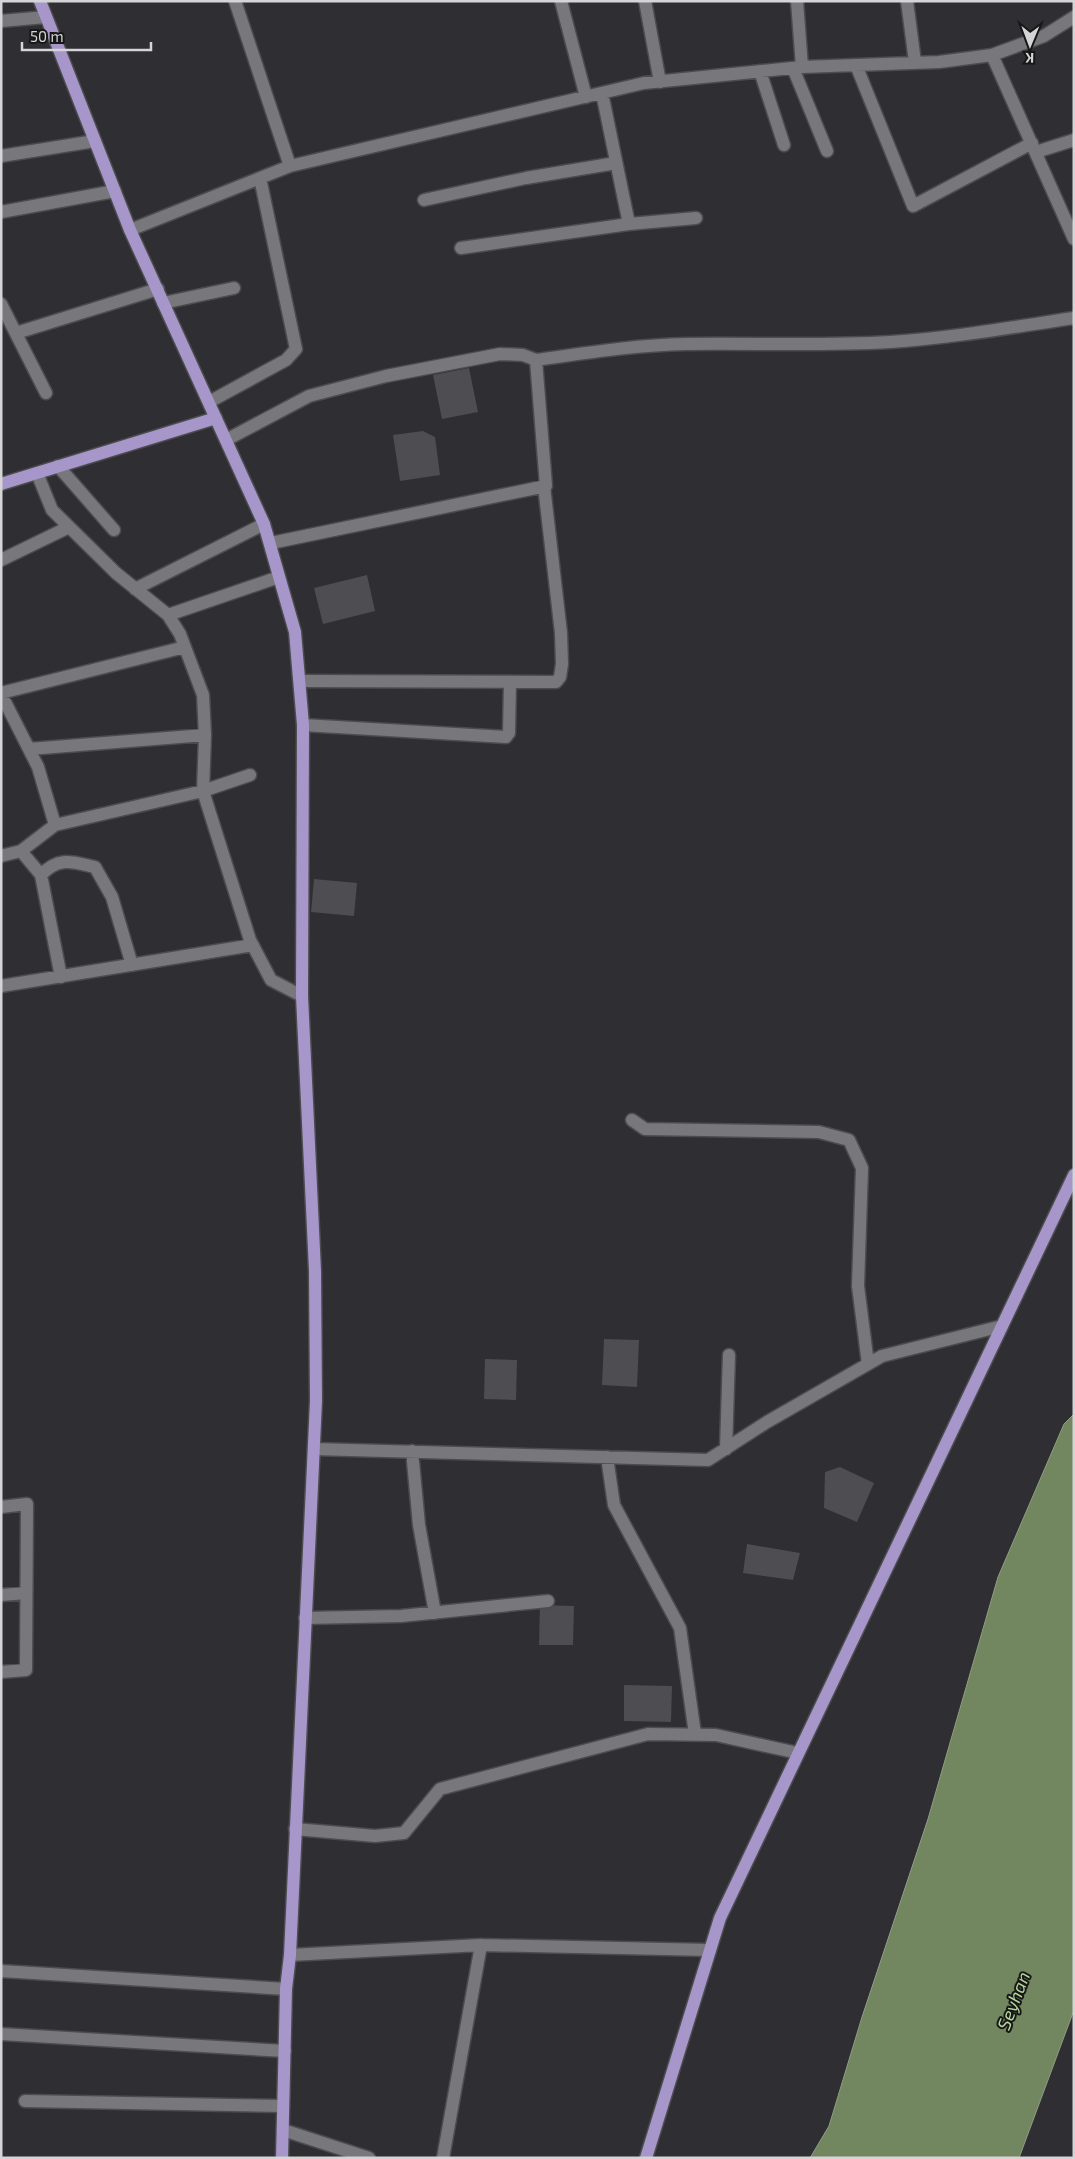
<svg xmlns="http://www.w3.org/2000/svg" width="1075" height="2159" viewBox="0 0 1075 2159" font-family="'Exo 2',sans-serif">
<rect width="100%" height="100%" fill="#2f2e32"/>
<path fill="#728760" stroke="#909e83" d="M1074,1414v596l-55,148h-209l19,-32 33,-109 66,-198 70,-242 66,-153z"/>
<path fill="#4e4d51" d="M469,368l9,44 -36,7 -9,-44z
M423,431l12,6 5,38 -40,6 -7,-46z
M367,575l8,36 -52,13 -9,-36z
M314,879l43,4 -3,33 -43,-4z
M604,1339l35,1 -2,47 -35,-2z
M485,1359l32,1 -1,40 -32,-1z
M840,1467l34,16 -17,39 -33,-14 1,-36z
M747,1544l53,9 -7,27 -50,-7z
M540,1605l34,1 -1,39h-34z
M624,1685l48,1 -1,36 -47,-1z"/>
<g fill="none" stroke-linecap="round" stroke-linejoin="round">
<g stroke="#4c4b4f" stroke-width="15">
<path id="minor" d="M235,1l55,165
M561,1l25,96
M645,1l15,81
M797,1l5,66
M907,1l8,61
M1,21l45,-4
M992,55l82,184
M856,65l57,141 119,-63
M793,68l34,83
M760,71l24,74
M602,93l27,131
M1036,152l38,-12
M1,156l94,-15
M424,200l102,-22 90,-15
M1,212l114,-21
M130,230l160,-64 354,-83 158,-16 137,-5 53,-7 52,-19 30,-19
M461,248l168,-24 67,-6
M163,303l71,-15
M1,304l45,89
M16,333l142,-44
M536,360c50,-7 100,-15 150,-16 68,-1 136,2 204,-2 62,-4 123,-15 184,-24
M209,402l77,-42 10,-11 -36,-171
M226,440l83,-44 77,-20 114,-22 23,1 13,5 10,126 -275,57
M58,466l56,64
M37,473l15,37 64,63 52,42 12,19 23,61 2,40 -2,56 47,149 21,40 31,16
M1,560l68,-33
M135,589l129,-65
M168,615l111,-38
M300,681l256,1 4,-5 2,-13 -1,-31 -17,-147
M1,693l184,-46
M1,694l37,73 17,58
M303,725l203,12 3,-4 1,-51
M29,749l176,-14
M21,851l20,24 20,102
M1,856l20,-5 34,-26 148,-34 47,-16
M41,875c18,-19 31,-13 54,-8l17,30 20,68
M1,986l252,-41
M632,1120l13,9 174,3 30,8 13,28 -4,118 10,78
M314,1449l394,11 59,-38 115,-66 120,-30
M726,1449l3,-94
M412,1451l7,74 16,88
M607,1457l7,48 66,123 15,106
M1,1507l26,-3 -1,166 -25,2
M1,1595l25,-2
M305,1618l96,-2 147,-15
M295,1829l80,7 29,-3 36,-44 208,-55 68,1 82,18
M290,1955l191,-10 229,5
M1,1971l285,18
M1,2034l284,17
M25,2101l258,5
M283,2130l86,28
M443,2158l38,-213"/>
</g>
<g stroke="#4c4b4f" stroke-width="15">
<path id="major" d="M40,1l90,229 134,294 31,108 8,93 -1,271 13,275 1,130 -26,554 -4,34 -4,169
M1,484l215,-66
M646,2158l74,-240 354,-743"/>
</g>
<use href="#minor" stroke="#78777b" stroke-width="12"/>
<use href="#major" stroke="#a696c9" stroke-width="12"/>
</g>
<g text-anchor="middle" stroke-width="4" stroke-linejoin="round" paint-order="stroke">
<g font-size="18" font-style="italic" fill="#b6d999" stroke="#171718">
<text transform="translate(1014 2001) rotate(-69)" y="6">Seyhan</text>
</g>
</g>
<rect width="1075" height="2159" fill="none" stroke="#d5d4d6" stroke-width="5"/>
<g transform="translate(1030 45) rotate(181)" stroke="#171718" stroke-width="4" paint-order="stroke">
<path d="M0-4L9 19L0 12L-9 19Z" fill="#d5d4d6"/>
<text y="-8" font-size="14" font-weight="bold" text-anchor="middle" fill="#d5d4d6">K</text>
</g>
<path d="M22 42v8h129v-8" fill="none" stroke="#d5d4d6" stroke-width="2.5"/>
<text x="30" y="42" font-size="15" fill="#d5d4d6" stroke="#171718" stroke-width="4" paint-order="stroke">50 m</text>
</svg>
